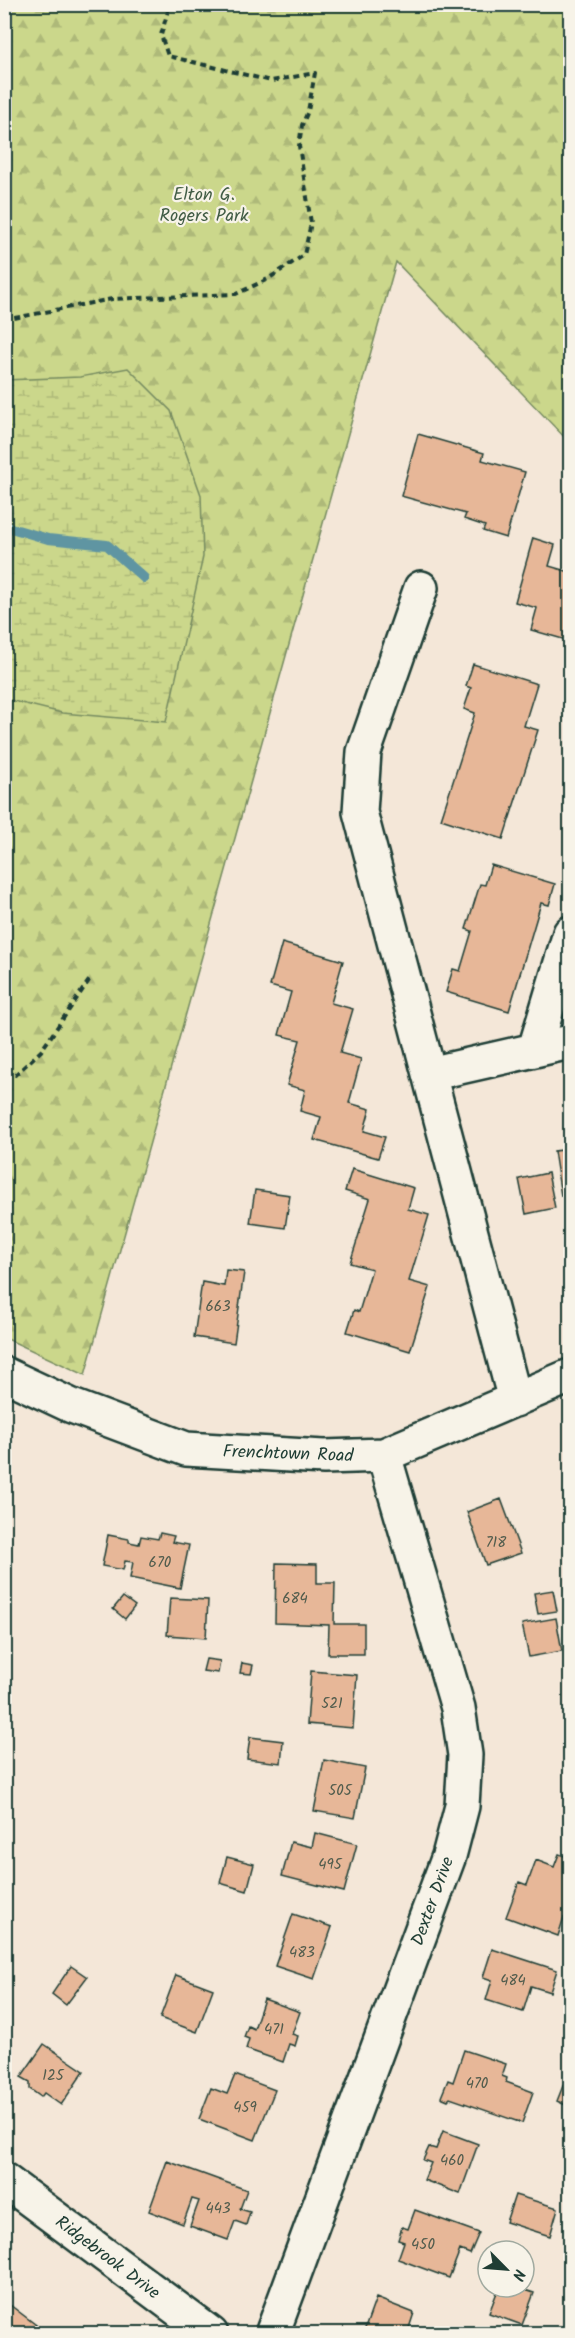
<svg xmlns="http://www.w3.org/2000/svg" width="575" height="2338" viewBox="0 0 575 2338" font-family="Kalam,sans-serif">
<defs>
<pattern id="forest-firs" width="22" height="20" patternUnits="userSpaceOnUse" patternTransform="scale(1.5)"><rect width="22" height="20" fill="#cbd78b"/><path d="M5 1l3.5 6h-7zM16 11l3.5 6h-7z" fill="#aeb979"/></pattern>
<pattern id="wetland-marsh" width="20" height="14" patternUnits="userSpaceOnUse" patternTransform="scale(1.5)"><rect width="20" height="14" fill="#cbd78b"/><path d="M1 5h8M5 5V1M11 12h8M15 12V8" fill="none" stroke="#aeb979"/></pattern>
</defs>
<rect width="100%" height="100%" fill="#f4e7d8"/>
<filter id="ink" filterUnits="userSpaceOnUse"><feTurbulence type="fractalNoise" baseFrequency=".0167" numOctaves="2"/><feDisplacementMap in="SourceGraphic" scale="12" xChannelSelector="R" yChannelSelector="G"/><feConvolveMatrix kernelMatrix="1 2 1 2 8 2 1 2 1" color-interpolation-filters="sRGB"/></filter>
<g filter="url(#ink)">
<path fill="url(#forest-firs)" stroke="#758a60" stroke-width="1.5" d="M5,5h565v438l-174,-181 -311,1113 -80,-37z"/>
<path fill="url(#wetland-marsh)" stroke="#758a60" stroke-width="1.5" d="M128,368l43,43 30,84 2,62 -37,165 -104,-9 -57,-14v-319l75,-3z"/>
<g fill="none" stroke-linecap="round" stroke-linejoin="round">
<path stroke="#5f95a2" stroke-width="10" d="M4,526l44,13 59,6 37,33"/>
</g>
<path fill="#e7b798" stroke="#1f3d34" stroke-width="1.5" d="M418,434l66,19 -2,7 43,12 -19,66 -23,-7 2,-5 -21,-7 2,-5 -65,-18z
M533,538l22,7 -6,21 21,6v69l-39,-11 6,-22 -22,-6z
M473,664l64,20 -13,42 14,4 -35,109 -62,-20 34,-106 -11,-4 7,-21 -5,-2z
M491,865l64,19 -6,21 -8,-2 -32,108 -63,-19 7,-23 7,2 12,-40 -6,-2 14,-45 5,1z
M282,943l61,18 -12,42 22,6 -13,44 21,6 -12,44 21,6 -6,22 21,6 -7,21 -64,-18 7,-23 -21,-6 5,-21 -18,-5 13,-45 -21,-5 12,-43 -21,-6z
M570,1149v46l-9,1 -7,-45z
M352,1169l62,19 -6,21 21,6 -20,66 21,6 -20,64 -63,-19 7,-22 5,2 13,-43 -22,-6 20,-64 -25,-8z
M548,1173l7,35 -29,6 -7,-35z
M255,1190l35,5 -5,33 -35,-5z
M226,1270l18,2 -10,71 -40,-6 8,-55 22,4z
M501,1499l20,54 -35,12 -19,-53z
M160,1533l14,3 -2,6 17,3 -9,43 -50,-10 3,-16 -8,-1 -2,9 -21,-4 6,-31 21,4v3l10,2 2,-8 17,3z
M276,1563l41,1v19h18l-1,41h30v30h-36l1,-29 -54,-2z
M553,1590l4,21 -19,3 -4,-21z
M123,1597l12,9 -10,13 -12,-10z
M170,1598l38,2 -2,38 -39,-3z
M556,1618l6,33 -33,6 -7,-33z
M206,1659l14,2 -2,12 -15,-2z
M242,1663l11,2 -2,9 -11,-1z
M311,1671l46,4 -4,53 -46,-4z
M250,1737l33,4 -2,22 -34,-4z
M324,1760l41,8 -10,50 -41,-7z
M315,1833l42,11 -13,48 -62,-16 9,-34 21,5z
M559,1854l11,4v61l-6,-2 -6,19 -52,-19 13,-35 8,3 9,-25 18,7z
M227,1857l27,7 -7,27 -27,-8z
M293,1914l39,13 -18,52 -39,-13z
M492,1949l65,21 -7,22 -19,-6 -8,26 -37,-12 6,-20 -9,-3z
M71,1966l16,11 -21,28 -14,-11z
M176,1975l37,14 -16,43 -37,-14z
M264,1999l36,13 -8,22 6,2 -3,10 -6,-2 -6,18 -37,-13 3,-10 -5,-2 4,-11 6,3z
M44,2044l40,27 -23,34 -17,-12 -3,4 -11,-8v-7l-9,-5z
M464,2050l42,14 -4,12 5,2 -1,4 27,10 -11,31 -72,-25 -2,2 -7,-3 7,-17 5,2z
M570,2068v39l-13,-6z
M235,2075l40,15 -20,50 -56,-21 12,-31 16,6z
M443,2131l35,13 -18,50 -36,-14 7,-17 -8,-3 6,-13 7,2z
M167,2161l80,29 -7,19 10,3 -4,13 -11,-4 -7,19 -38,-14 9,-25 -7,-2 -9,25 -34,-13z
M515,2195l43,13 -8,28 -44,-14z
M415,2210l64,23 -9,21 -10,-4 -11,28 -51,-19 6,-17 -6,-2 4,-13 6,2z
M499,2287h17l18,6 -12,32 -33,-12z
M376,2298l38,15 -7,21h-44z
M6,2302l42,32h-44z"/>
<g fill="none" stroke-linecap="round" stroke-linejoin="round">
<g stroke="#1f3d34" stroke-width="38">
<path id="minor" d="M421,588l-57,164 -4,60 155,588
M535,1049l35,-116
M429,1074l141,-32
M4,1374l68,32 114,43 138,8 60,-2 186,-79
M4,2180l207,154
M272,2334l177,-478 13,-50 3,-51 -7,-47 -74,-253"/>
</g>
<path stroke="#1f3d34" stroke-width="4" stroke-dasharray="6 4.5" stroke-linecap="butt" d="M4,320l108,-21 124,-5 32,-15 36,-24 7,-32 -12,-77 3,-21 6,-14 7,-38 -44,8 -103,-25 -7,-21 9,-31
M4,1074l11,1 26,-24 49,-72"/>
<use href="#minor" stroke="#f7f3e8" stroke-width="33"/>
</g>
</g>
<g text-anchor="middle" stroke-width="4.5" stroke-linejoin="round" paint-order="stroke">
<g font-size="15" fill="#515c4d">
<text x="218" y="1311">663</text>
<text x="496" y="1547">718</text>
<text x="160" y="1567">670</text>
<text x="295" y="1603">684</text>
<text x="332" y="1708">521</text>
<text x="340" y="1795">505</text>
<text x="330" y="1869">495</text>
<text x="302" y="1957">483</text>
<text x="513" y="1985">484</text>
<text x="274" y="2034">471</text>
<text x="53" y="2080">125</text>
<text x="477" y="2088">470</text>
<text x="245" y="2112">459</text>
<text x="452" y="2165">460</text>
<text x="218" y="2213">443</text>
<text x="423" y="2249">450</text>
</g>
<g font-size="18" fill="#415c45" stroke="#f7f3e8">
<text x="204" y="200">Elton G.<tspan x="204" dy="21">Rogers Park</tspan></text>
</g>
<g font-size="18" fill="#1f3d34" stroke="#f7f3e8">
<text transform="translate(288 1453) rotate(2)" y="6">Frenchtown Road</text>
<text transform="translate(432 1901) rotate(-70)" y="6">Dexter Drive</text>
<text transform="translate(108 2257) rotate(37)" y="6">Ridgebrook Drive</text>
</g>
</g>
<rect width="575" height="2338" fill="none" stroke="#f7f3e8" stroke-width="24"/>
<rect x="12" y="12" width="551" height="2314" fill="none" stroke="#1f3d34" stroke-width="2" filter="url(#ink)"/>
<g transform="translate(506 2269) rotate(115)"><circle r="28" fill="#f7f3e8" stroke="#a1aaa0" stroke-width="1.5"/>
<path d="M0-4.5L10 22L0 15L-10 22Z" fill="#1f3d34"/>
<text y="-9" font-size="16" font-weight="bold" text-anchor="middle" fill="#1f3d34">N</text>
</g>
</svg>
